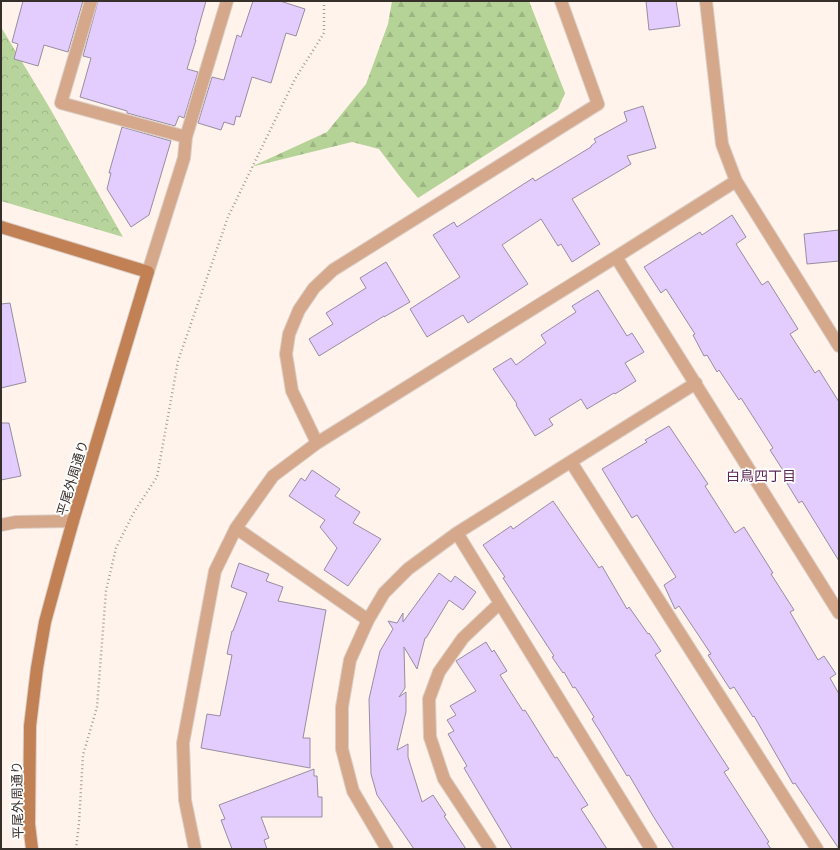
<svg xmlns="http://www.w3.org/2000/svg" width="840" height="850" viewBox="0 0 840 850" font-family="Spectral,'Noto Sans JP',serif">
<defs>
<pattern id="forest-firs" width="22" height="20" patternUnits="userSpaceOnUse"><rect width="22" height="20" fill="#b5d397"/><path d="M5 1l3.5 6h-7zM16 11l3.5 6h-7z" fill="#9cb582"/></pattern>
<pattern id="park-crowns" width="20" height="18" patternUnits="userSpaceOnUse"><rect width="20" height="18" fill="#b8d49d"/><path d="M2 6a3 3 0 1 1 6 0M12 15a3 3 0 1 1 6 0" fill="none" stroke="#9fb687"/></pattern>
</defs>
<rect width="100%" height="100%" fill="#fff3eb"/>
<path fill="url(#forest-firs)" d="M392,1h137l36,92 -7,16 -140,89 -17,-20 -22,-29 -27,-7 -101,25 76,-35 39,-48 22,-60z"/>
<path fill="url(#park-crowns)" d="M1,27l47,78 75,132 -122,-36z"/>
<path fill="#e2cdfe" stroke="#968ea0" d="M23,1h60l-15,51 -24,-7 -6,21 -24,-7 4,-15 -6,-2z
M98,1h108l-11,39h1l-9,29 11,3 -14,46 -5,-2 -4,10 -48,-13v-2l-47,-14 11,-39 -8,-2z
M253,1h27l25,8 -9,27 -10,-3 -15,50 -19,-6 -12,40 -4,-1 -2,9 -10,-3 -3,8 -23,-7 14,-46 12,3 13,-45 4,2z
M646,1h30l4,25 -31,4z
M643,106l13,42 -29,8 4,8 -59,35 28,45 -28,18 -11,-18 -3,2 -17,-27 -39,26 26,39 -60,39 -5,-8 -36,22 -17,-28 50,-32 -27,-42 21,-13 3,5 76,-49 2,3 56,-34v-1l5,-4 -2,-3 33,-18 -3,-9z
M122,127l49,14 -22,74 -18,12 -24,-38 4,-16h-2z
M732,215l14,22 -10,7 26,41 6,-4 30,48 -8,5 25,39 4,-3 20,32v159l-37,-60 -3,2 -14,-23 3,-2 -18,-28 3,-2 -32,-50 -2,2 -20,-30 -2,2 -10,-17 -3,1 -11,-21 2,-1 -29,-45 -5,4 -17,-26 56,-35 2,3z
M839,230v31l-32,3 -3,-30z
M386,262l24,40 -26,15v-1l-65,40 -10,-17 24,-15 -7,-11 40,-25 -6,-10z
M598,290l29,46 5,-3 12,19 -19,11 11,18 -21,13 -1,-1 -27,16 -6,-10 -32,20 4,6 -18,11 -19,-31 1,-1 -24,-35 18,-11 5,7 30,-22 -5,-8 35,-23 -4,-6z
M10,303l16,79 -25,6v-84z
M1,423h8l12,53 -20,4z
M669,426l39,58 -3,2 30,47 9,-6 29,46 -2,1 23,36 -4,2 28,48 6,-4 12,18 -6,4 9,16v155l-44,-66 -2,1 -39,-68 -1,1 -19,-30 -4,2 -22,-34 3,-1 -32,-48 -4,3 -11,-24 12,-8 -39,-62 -5,3 -30,-49 45,-27 -2,-2z
M312,470l28,19 -5,7 25,16 -7,11 28,16 -33,47 -24,-16 13,-22 -17,-21 5,-7 -36,-24 12,-18 4,3z
M553,501l46,67 3,-2 25,43 2,-2 19,27 1,-1 12,18 -6,4 74,114 -5,3 45,70 -2,1 4,6h-97l-21,-33 -24,-41 -2,1 -28,-46 -7,-11 2,-2 -19,-30 -2,1 -9,-16 -1,1 -11,-16 2,-1 -51,-78 2,-1 -22,-32 28,-19 2,3z
M239,563l30,11 -3,7 17,6 -5,14 48,9 -23,128h7v30l-109,-20 6,-34 13,2 12,-61 -5,-1 5,-23h1l14,-38 -16,-6z
M439,573l12,9 4,-6 21,16 -13,18 -14,-10 -23,38h-1l-8,31 -13,-22 1,41 -6,9 7,-5v20l-9,38 11,-6v13l14,45 11,-7 13,20 -2,1 22,33h-52l-37,-54 -6,-21 -2,-75 11,-48 13,-22 -5,-8 9,2 6,-10v9z
M486,642l6,10 2,-2 13,21 -7,4 23,36 2,-1 30,48 2,-1 31,48 -7,4 26,40h-95l-48,-81 3,-2 -19,-32 6,-3 -7,-11 9,-5 -6,-9 26,-15 -20,-30z
M314,769v7h3l1,21h4v20h-61l8,21 -5,2 3,9h-35l-11,-29 4,-1 -6,-14z"/>
<g fill="none" stroke-linecap="round" stroke-linejoin="round">
<g stroke="#dbd0c8" stroke-width="14">
<path id="lane" d="M1,525l15,-3 57,-1"/>
</g>
<g stroke="#dbd0c8" stroke-width="14">
<path id="street" d="M91,1l-30,102 125,34
M706,1l16,143 14,37 103,165
M616,257l223,356
M148,272l36,-114 2,-21 41,-136
M317,443l-25,-52 -6,-37 3,-20 10,-24 15,-22 19,-18 265,-166 -37,-103
M571,462l246,387
M236,528l132,92
M457,533l194,316
M195,849l-10,-49 -2,-57 32,-172 21,-43 37,-52 44,-33 299,-186 120,-76
M387,849l-34,-58 -11,-42v-42l8,-47 18,-40 16,-27 24,-24 49,-36 239,-150
M490,849l-46,-70 -14,-42 -1,-38 10,-27 24,-34 37,-35"/>
</g>
<g stroke="#dbd0c8" stroke-width="14">
<path id="secondary" d="M1,227l147,45 -75,249 -13,46 -15,55 -8,46 -7,58 -1,98 3,25"/>
</g>
<path stroke="#a79d96" stroke-width="2.5" stroke-dasharray="1 3" stroke-linecap="butt" d="M76,849l3,-26 4,-68 14,-48 9,-116 10,-43 18,-36 23,-35 21,-116 50,-144 67,-138 29,-46v-32"/>
<use href="#lane" stroke="#d5a88b" stroke-width="12"/>
<use href="#street" stroke="#d5a88b" stroke-width="12"/>
<use href="#secondary" stroke="#c28155" stroke-width="12"/>
</g>
<g text-anchor="middle" stroke-width="3.5" stroke-linejoin="round" paint-order="stroke">
<g font-size="13" fill="#372f2a" stroke="#fff">
<text transform="translate(72 478) rotate(-73)" y="5">平尾外周通り</text>
<text transform="translate(17 800) rotate(-91)" y="5">平尾外周通り</text>
</g>
<g font-size="14" fill="#5d2855" stroke="#fff">
<text x="761" y="481">白鳥四丁目</text>
</g>
</g>
<rect width="840" height="850" fill="none" stroke="#372f2a" stroke-width="4"/>
</svg>
